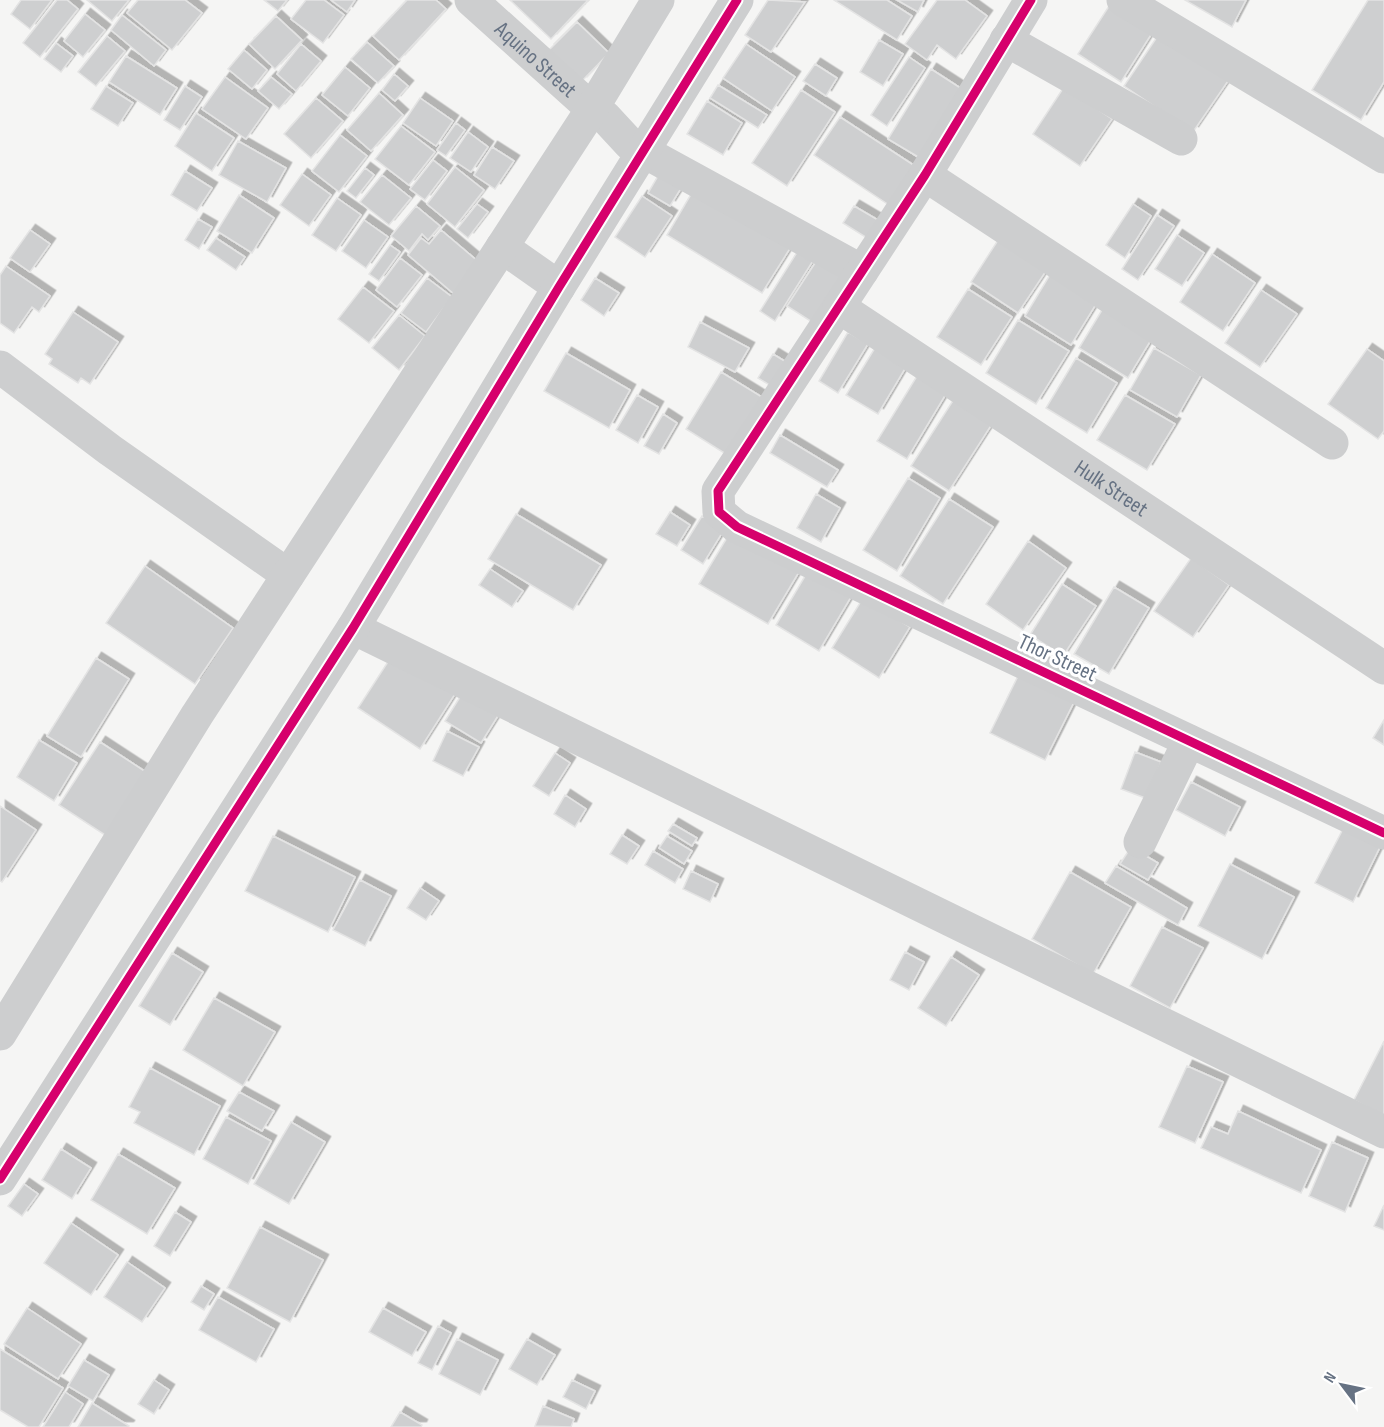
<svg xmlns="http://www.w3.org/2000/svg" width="1384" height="1427" viewBox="0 0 1384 1427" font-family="'Sofia Sans Condensed',sans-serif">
<defs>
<filter id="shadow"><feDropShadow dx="5.5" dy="-5.5" stdDeviation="0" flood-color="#0004"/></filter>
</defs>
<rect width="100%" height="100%" fill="#f5f5f4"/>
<path fill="#cecfd0" stroke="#e4e4e4" stroke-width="1.5" filter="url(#shadow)" d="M21,0h31l-22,29 -19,-15z
M57,0h10l11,9 -38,48 -17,-14z
M87,0h42l-17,21z
M138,0h47l17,13 -30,37 -45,-37z
M264,0h23l-9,11z
M306,0h18l20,15 -21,28 -32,-24z
M331,0h24l-8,12z
M407,0h29l10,9 -47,51 -26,-24z
M510,0h78l-37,39z
M768,0l37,2 -34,50 -26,-17z
M834,0h53l25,16 -15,24z
M897,0h27l-6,12z
M937,0h28l22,16 -31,43 -19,-14 -10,15 -22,-16z
M1185,0h61l-14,27z
M1368,0h16v82l-23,38 -49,-30z
M1111,3l43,27 -33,52 -43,-28z
M85,14l20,16 -22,27 -19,-16z
M122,15l44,35 -12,16 -43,-36z
M276,16l26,24 -27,29 -26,-25z
M577,22l32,31 -28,29 -32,-32z
M1159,34l69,47 -35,51 -69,-46z
M107,36l18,15 -29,35 -18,-14z
M879,40l24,14 -20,32 -23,-14z
M367,42l27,24 -16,17 -27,-24z
M56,43l17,13 -12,16 -17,-13z
M301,44l20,17 -25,30 -19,-17z
M746,44l49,33 -23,34 -49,-33z
M244,50l23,20 -15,19 -24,-20z
M126,56l51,32 -17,27 -51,-33z
M909,57l16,11 -38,58 -16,-11z
M815,64l22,14 -11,18 -23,-15z
M345,67l25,21 -22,28 -26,-21z
M931,69l31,20 -42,69 -32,-19z
M394,74l14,12 -13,15 -13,-11z
M225,77l43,31 -22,31 -44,-30z
M271,77l21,17 -13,15 -21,-18z
M718,85l49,30 -9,13 -48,-30z
M106,86l27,17 -15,23 -27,-17z
M185,86l17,11 -22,33 -16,-10z
M1064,87l48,32 -32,47 -47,-32z
M801,90l34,22 -48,74 -35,-23z
M379,93l24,22 -32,36 -24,-21z
M316,98l27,23 -32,37 -27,-24z
M420,98l33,23 -17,25 -33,-23z
M707,101l35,22 -19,32 -36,-21z
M196,113l38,25 -22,33 -37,-25z
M840,117l75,49 -26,39 -75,-50z
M456,123l9,7 -19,26 -9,-6z
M401,126l34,26 -26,33 -34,-26z
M468,132l20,15 -17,25 -21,-14z
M340,135l27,21 -28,36 -27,-21z
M238,141l48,27 -19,34 -48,-27z
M492,147l22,14 -19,28 -21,-14z
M433,160l14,11 -22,29 -15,-11z
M455,167l29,23 -29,37 -28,-23z
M365,168l9,7 -18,23 -9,-7z
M662,169l23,13 -15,24 -22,-13z
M185,171l27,17 -15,23 -26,-16z
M302,174l29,21 -22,31 -29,-21z
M382,175l29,23 -22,27 -29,-23z
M697,184l97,58 -32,51 -95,-58z
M239,195l35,23 -22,35 -35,-22z
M642,196l30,20 -27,41 -30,-20z
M337,198l24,17 -25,36 -24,-16z
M477,204l11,8 -20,26 -11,-9z
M1133,204l18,12 -26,42 -19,-13z
M416,206l24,20 -12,14 -6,-6 -13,17 -18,-15z
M854,206l24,14 -11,18 -24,-15z
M1157,215l17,11 -36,54 -16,-11z
M198,219l14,8 -13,22 -14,-9z
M364,220l24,17 -22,31 -24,-17z
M30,230l20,14 -20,28 -20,-14z
M441,230l39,33 -26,31 -46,-39 13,-17 8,6z
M1002,234l48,31 -32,48 -47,-31z
M1177,235l27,18 -22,33 -27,-17z
M216,238l29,19 -9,13 -29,-20z
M390,245l10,7 -21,29 -10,-7z
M801,246l15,10 -41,65 -15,-10z
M1212,254l43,29 -32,48 -43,-29z
M400,258l22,17 -25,32 -21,-17z
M817,260l25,15 -30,47 -25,-16z
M6,266l44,30 -11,16 -7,-5 -18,26 -14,-10v-48z
M1051,273l47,28 -27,44 -46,-29z
M427,278l25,19 -26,35 -25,-19z
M595,278l24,15 -15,23 -23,-16z
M363,287l31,24 -25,32 -31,-24z
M968,289l44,28 -31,48 -44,-28z
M1261,290l36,24 -37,53 -35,-24z
M1105,305l49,30 -26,43 -49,-30z
M73,312l45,30 -28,42 -9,-6 -3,5 -29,-19 3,-5 -7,-5z
M399,315l26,21 -26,34 -27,-22z
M1018,320l51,31 -33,53 -50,-31z
M700,322l49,26 -14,24 -47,-25z
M848,332l20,12 -30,49 -19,-12z
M878,343l31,19 -31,52 -32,-19z
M1154,348l47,27 -24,42 -47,-27z
M1367,349l17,12v70l-6,8 -50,-35z
M566,353l64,37 -21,38 -65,-37z
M773,354l18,11 -15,24 -18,-11z
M1076,358l41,25 -30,50 -41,-25z
M721,372l44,27 -36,57 -43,-27z
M917,376l29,18 -39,65 -30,-18z
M637,395l21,12 -20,36 -22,-13z
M1125,395l50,29 -28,46 -50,-30z
M954,399l38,25 -43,67 -38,-25z
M663,414l14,9 -18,31 -15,-8z
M780,435l58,35 -11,17 -57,-34z
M908,478l32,20 -43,73 -34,-21z
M816,494l24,14 -19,34 -24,-14z
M949,499l44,28 -50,77 -43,-28z
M670,512l20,13 -13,21 -21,-12z
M516,514l85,51 -28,45 -85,-51z
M702,516l22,14 -21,34 -22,-14z
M731,531l68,41 -31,52 -69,-40z
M1028,541l38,27 -43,62 -37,-26z
M1191,558l38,27 -36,52 -39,-26z
M145,566l88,62 -38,56 -89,-61z
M490,569l33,22 -11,16 -33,-22z
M808,571l43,26 -32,54 -43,-26z
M1062,584l34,22 -33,50 -33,-21z
M1114,587l35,21 -40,66 -35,-20z
M863,598l47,29 -31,51 -47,-30z
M393,654l62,40 -35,55 -62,-41z
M96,658l33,21 -48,78 -34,-21z
M1020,672l55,28 -30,60 -55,-27z
M465,689l36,22 -20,32 -36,-22z
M1384,720v25l-11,-7z
M447,731l32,16 -16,29 -30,-15z
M39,740l38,23 -23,38 -37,-24z
M100,742l46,30 -41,63 -46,-30z
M1135,752l26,10 -13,37 -27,-10z
M555,753l15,10 -21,33 -16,-10z
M1191,782l49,25 -15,29 -49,-26z
M565,795l21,14 -11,18 -21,-13z
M0,806l36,24 -34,52 -2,-1z
M673,824l24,14 -5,8 -24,-15z
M1343,829l37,18 -27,55 -38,-19z
M622,835l17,11 -12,18 -17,-10z
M273,836l82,41 -27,55 -83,-41z
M667,836l25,15 -8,13 -25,-16z
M1131,847l27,16 -10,17 -28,-16z
M653,851l30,18 -8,14 -30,-18z
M1230,864l64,33 -32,62 -64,-33z
M1116,866l71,42 -9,17 -73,-42z
M691,871l27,13 -8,18 -27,-13z
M1070,872l61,35 -38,67 -61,-35z
M360,880l31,16 -26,50 -32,-16z
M420,888l19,13 -13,19 -19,-12z
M1162,927l41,21 -33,60 -40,-22z
M905,952l19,10 -15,28 -19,-10z
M172,953l31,19 -33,53 -31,-19z
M951,957l28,18 -33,51 -28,-18z
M214,998l61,34 -32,54 -60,-36z
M1384,1041v75l-30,-16z
M1187,1066l36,16 -28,61 -36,-16z
M150,1068l70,38 -26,49 -60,-32 6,-11 -11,-5z
M239,1092l35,19 -12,20 -35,-20z
M1238,1111l83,39 -20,43 -100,-45 10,-21 17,7z
M226,1117l45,24 -23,43 -45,-25z
M291,1122l34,20 -36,62 -35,-20z
M1332,1142l36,16 -23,54 -36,-16z
M61,1149l30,19 -19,31 -30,-19z
M118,1154l57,34 -28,46 -56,-34z
M24,1184l14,10 -16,22 -14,-10z
M1384,1205v25l-10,-4z
M175,1212l16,10 -21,34 -16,-10z
M71,1223l47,32 -27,40 -47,-32z
M260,1227l63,33 -33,62 -63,-34z
M127,1262l38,26 -23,34 -38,-25z
M201,1286l13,8 -10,16 -13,-8z
M218,1297l56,32 -18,33 -57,-32z
M27,1308l54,36 -23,35 -54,-35z
M383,1308l43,24 -14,24 -43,-24z
M438,1326l13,7 -19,37 -14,-7z
M457,1339l41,21 -18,35 -41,-21z
M527,1339l28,16 -18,30 -28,-16z
M0,1349l63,39 -24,39h-11l-28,-17z
M84,1360l25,15 -16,26 -25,-15z
M154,1380l15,10 -15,24 -16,-10z
M572,1380l23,11 -9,18 -23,-12z
M65,1392l18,12 -14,23h-26z
M92,1403l37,23 -1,1h-50z
M543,1406l31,13 -3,8 -36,-1z
M400,1412l22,13 -1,2h-30z"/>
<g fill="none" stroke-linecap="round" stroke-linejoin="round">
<g stroke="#cdcecf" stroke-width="33">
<path id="s1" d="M471,0l121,109 13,8 25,27 232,127"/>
<path d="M1031,0l-106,175 -207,316 1,21 18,15 647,306"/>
<path d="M1123,0l261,157"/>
<path d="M1006,40l175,99"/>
<path d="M925,175l407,268"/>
<path d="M502,247l57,40"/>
<path id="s2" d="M839,307l545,361"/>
<path d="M0,367l110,83 178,125"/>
<path d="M353,628l1031,504"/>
<path d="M1140,842l49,-101"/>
<path d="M0,1034l197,-319 395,-606 66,-109"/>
<path d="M0,1179l353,-551 206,-341 178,-287"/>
</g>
<g stroke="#fff" stroke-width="13">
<path id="cycleway" d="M1031,0l-106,175 -207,316 1,21 18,15 647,306
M0,1179l353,-551 206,-341 178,-287"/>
</g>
<use href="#cycleway" stroke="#d6006c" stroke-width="9"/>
</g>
<g text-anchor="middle" stroke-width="6" stroke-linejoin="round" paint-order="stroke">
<g font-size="22" fill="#667283" stroke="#fff">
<text dy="8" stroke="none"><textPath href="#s1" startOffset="88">Aquino Street</textPath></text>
<text dy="8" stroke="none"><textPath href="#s2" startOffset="327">Hulk Street</textPath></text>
<text transform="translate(1058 657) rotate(25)" y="8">Thor Street</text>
</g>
</g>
<g transform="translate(1342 1385) rotate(302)" stroke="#ffffff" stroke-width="4.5" paint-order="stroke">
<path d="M0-4.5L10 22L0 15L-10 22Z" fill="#667283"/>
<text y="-9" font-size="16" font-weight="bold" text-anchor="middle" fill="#667283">N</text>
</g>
</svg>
